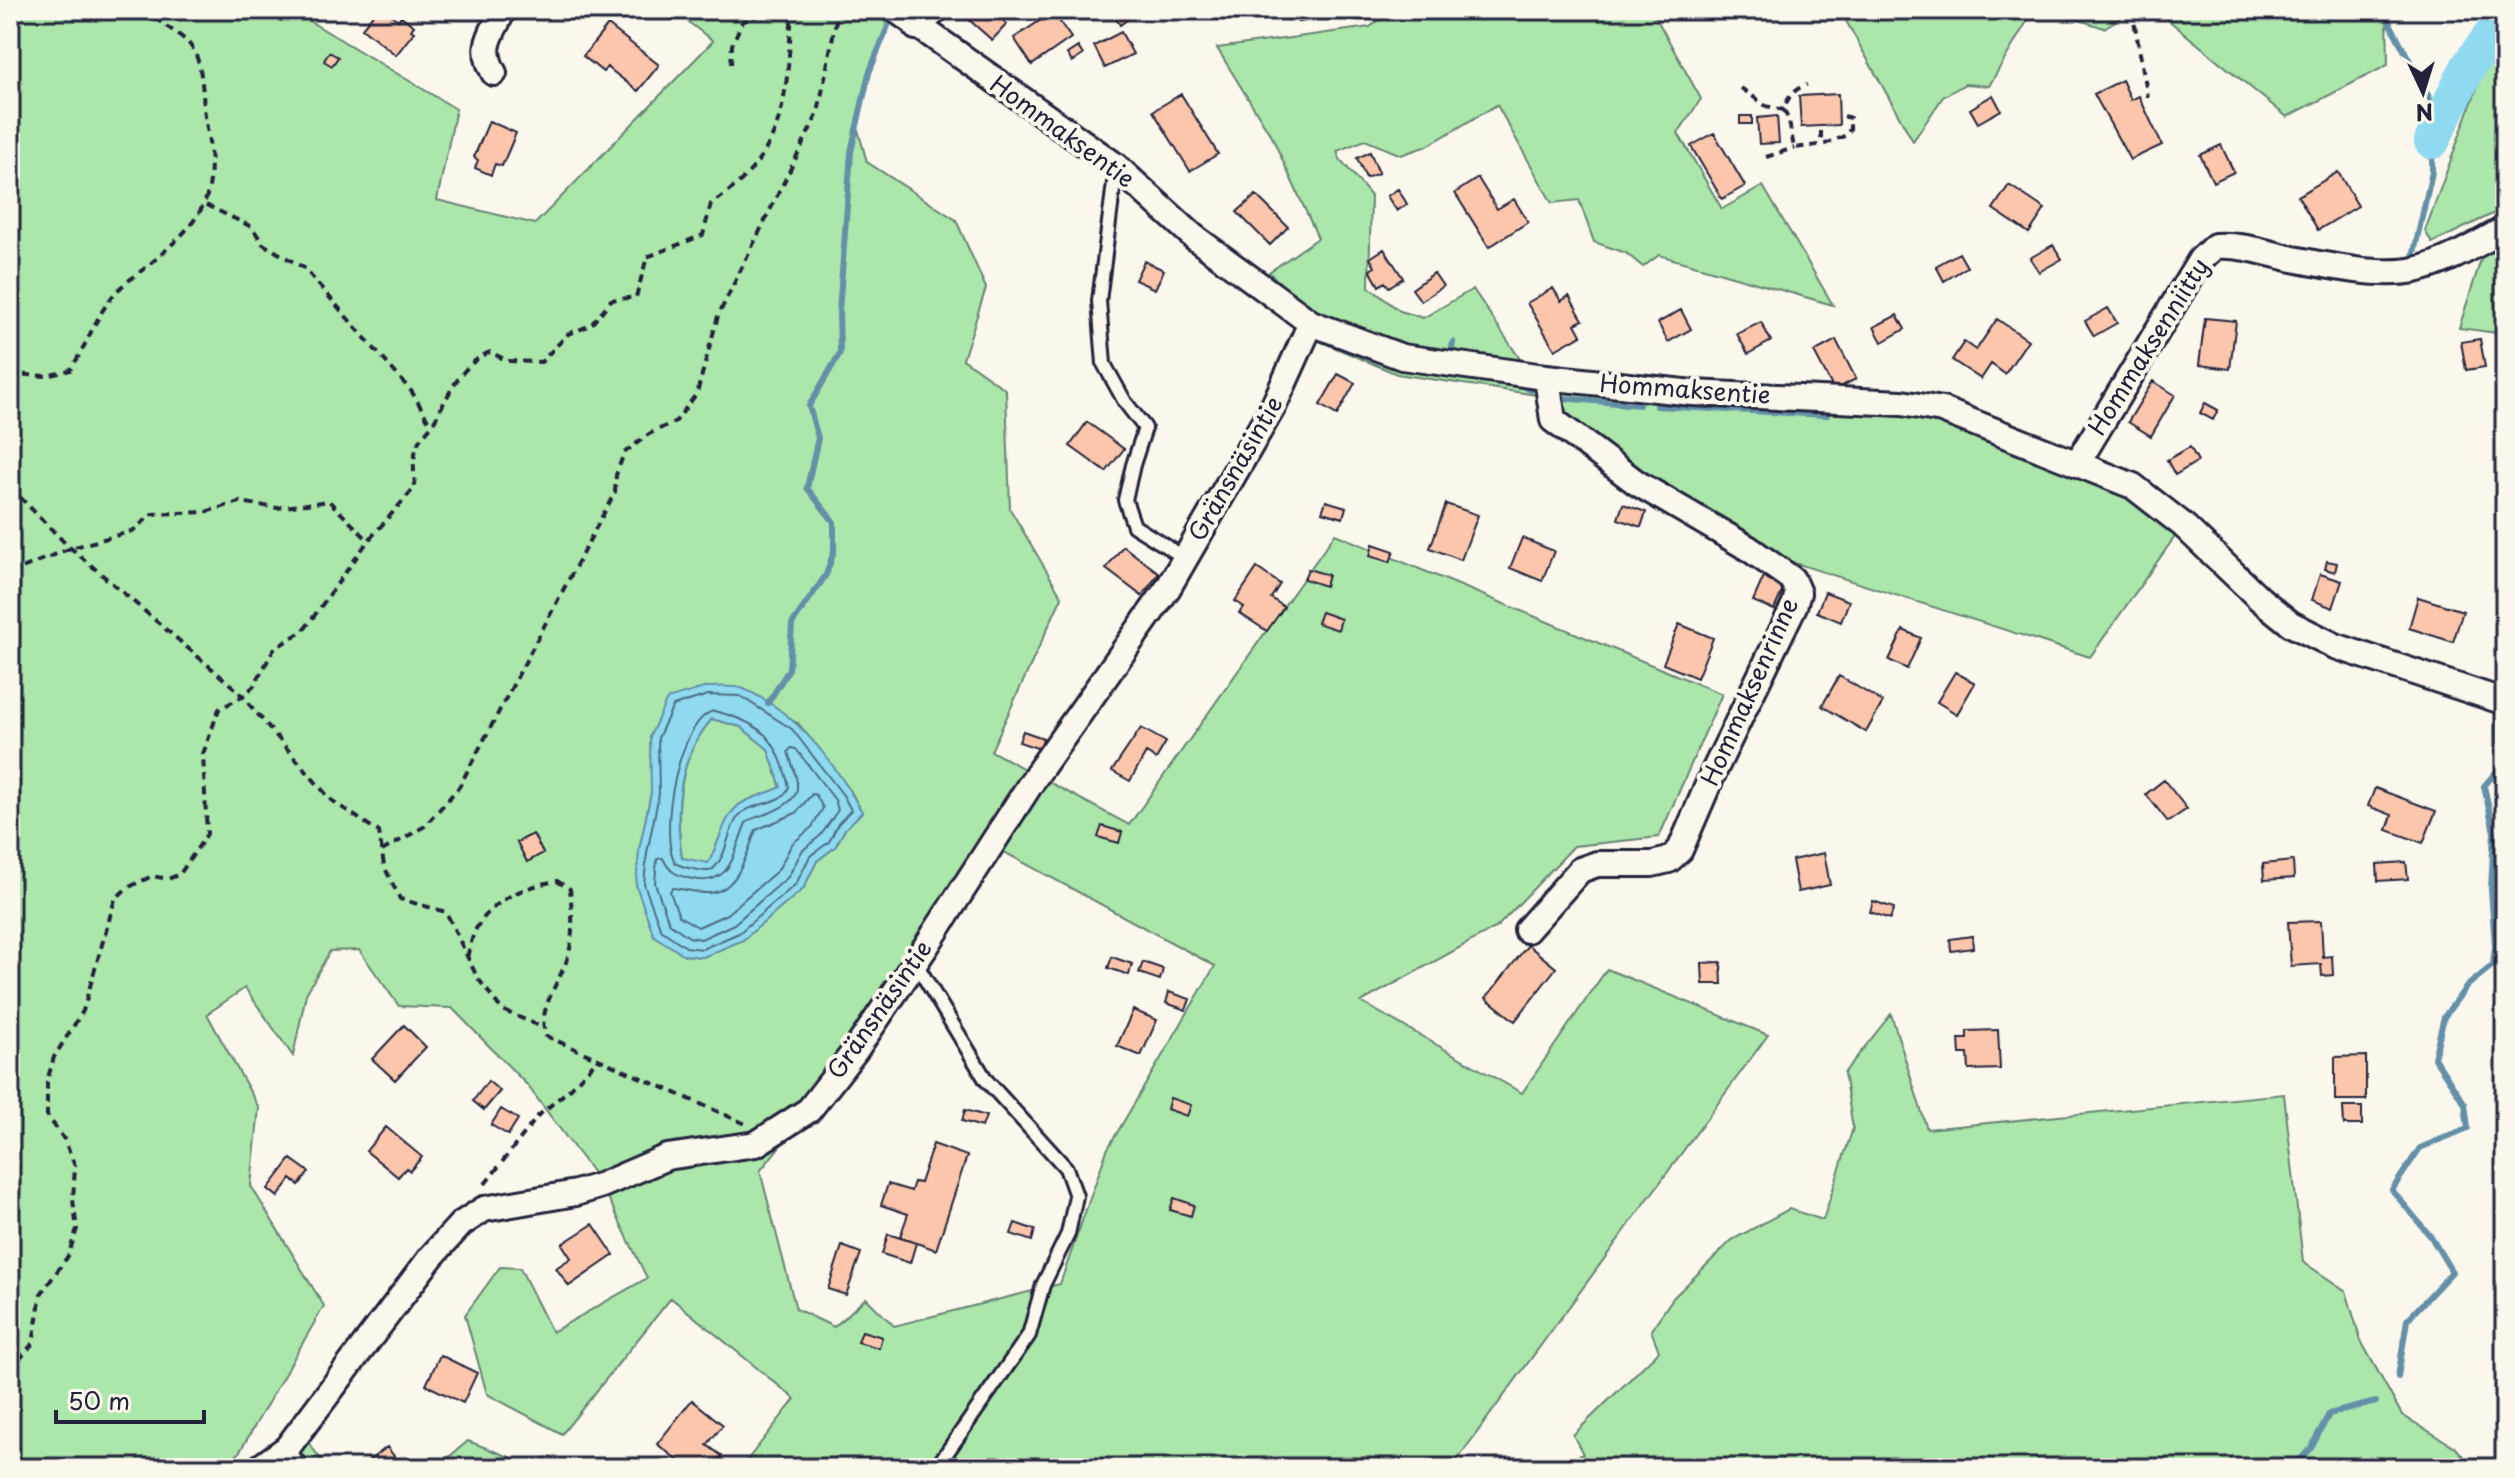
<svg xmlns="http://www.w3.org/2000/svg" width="2515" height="1478" viewBox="0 0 2515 1478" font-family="'Playpen Sans',sans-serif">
<rect width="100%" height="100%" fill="#fbf7ec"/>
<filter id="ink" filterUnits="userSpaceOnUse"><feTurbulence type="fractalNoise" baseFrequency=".0125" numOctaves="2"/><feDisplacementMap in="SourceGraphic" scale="16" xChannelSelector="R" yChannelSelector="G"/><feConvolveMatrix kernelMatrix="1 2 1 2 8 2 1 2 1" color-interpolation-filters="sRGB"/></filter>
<g filter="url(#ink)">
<path fill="#abe6ab" stroke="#668473" stroke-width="2" fill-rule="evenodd" d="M10,10h281l165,99 -19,91 98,24 178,-183 -40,-31h203l12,16 -19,47 -12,53 10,36 89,58 30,68 -23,71 43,31 4,119 52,88 -71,154 138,74 206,-291 387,160 -63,143 -85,9 -77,81 -136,75 161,91 85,-124 161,66 -317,433h-710l54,-69 -124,-101 -109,136 -75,-40 -22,-79 35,-48 20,1 32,64 95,-54 -45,-93 -75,-100 -75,-77 -53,-2 -40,-56 -29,1 -24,43 -13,62 -48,-68 -38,26 52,94 -8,78 73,120 -85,147 -18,15h-211zM707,687l91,36 52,67 12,22 -17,17 -10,18 -18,14 -14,28 -60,51 -40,17 -19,-2 -45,-104 12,-58zM991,845l224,121 -108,184 -47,134 -166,42 -28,-28 -32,29 -38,-18 -36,-138 49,-61z
M1392,10h280l-17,6 46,83 -23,34 44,76 41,-23 70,119 -174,-50 -16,12 -17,-14 -32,-11 -15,-42 -27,3 -55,-98 -70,41 -26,9 -36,-15 -28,11 3,8 31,37 -2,91 31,24 23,7 50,-29 51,76 -114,-14 -92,-32 -49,-47 49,-34 -45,-99 -56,-91 153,-21z
M1840,10h293l-29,18 -44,-14 -28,-1 -43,73 -24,-2 -22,13 -30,44z
M2156,10h231l1,55 -101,52z
M2505,11v197l-73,35 -7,-12z
M2505,237v97l-46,-6 26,-81z
M1311,323l91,34 500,46 176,59 105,63 -93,132 -342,-109 -195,-128 -3,-23 -153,-23 -87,-37z
M712,719l29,8 27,22 13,39c-12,5 -26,8 -37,14 -19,9 -25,43 -36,62l-26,-6c-7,-48 -4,-101 30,-139z
M1891,1014l36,115 357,-35 19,168 43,29 15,50 41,74 53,32 19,21h-924l33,-14 -10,-19 86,-84 -8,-21 22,-32 59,-58 57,-31 34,11 30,-92 -9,-55z
M306,1439l21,29h-41l-3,-4z
M468,1441l57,22 -3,5h-86z"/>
<path fill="#8fdaf0" stroke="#6390a8" stroke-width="2" fill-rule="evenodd" d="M707,687c11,0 27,-2 37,2 53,23 91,74 118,123l-17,17 -10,18 -18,14 -14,28 -60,51 -40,17 -19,-2 -30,-19 -18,-51 3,-34 12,-58 -1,-57 17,-37zM712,719l29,8 27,22 13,38c-12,6 -26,9 -37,15 -21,10 -24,43 -36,61l-26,-5c-8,-48 -4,-101 30,-139z"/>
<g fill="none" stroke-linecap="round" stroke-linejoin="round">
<path stroke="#4e6c83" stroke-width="2" d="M708,695l32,1 52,33 51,66 8,15 -13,14 -9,18 -19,14 -14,28 -57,49 -37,16 -16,-2 -25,-17 -17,-46 3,-31 12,-59 -1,-56 15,-32z
M714,711c49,12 63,27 75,76 -8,20 -39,14 -51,30 -11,14 -10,36 -23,50 -5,6 -10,4 -17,3 -7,-2 -18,-2 -23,-8 -17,-28 4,-144 39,-151z
M791,748l5,1 39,51 3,10 -17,25 -19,16 -14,26 -54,47 -33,15 -12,-2 -20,-14 -14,-40 2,-24 6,-1c6,14 13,17 29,21 40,8 41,-26 54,-56 7,-6 15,-7 23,-10 38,-15 30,-28 19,-61z
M812,794l4,1 7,13 -11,19 -20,17 -14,26 -51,44 -29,13 -19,-11 -9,-24 2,-4c12,0 25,6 37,5 30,-2 38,-41 47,-63l40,-17z"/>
<path stroke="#6390a8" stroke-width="6" d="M2383,10l50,95 -1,67 -19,85
M1451,357l2,-15
M1516,383l15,7
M1561,398l78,7
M1656,406l171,9
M768,703l21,-34 3,-45 34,-49 8,-24v-29l-27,-34 11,-50 -9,-32 31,-53 -1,-41 12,-160 18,-79 19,-47
M2498,719l1,23 6,6
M2398,1377l9,-57 45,-48 -21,-35 -39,-47 28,-42 48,-20 -3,-24 -31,-46 10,-41 23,-31 26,-21 2,-19 -4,-57 3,-57 -10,-46 21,-24
M2292,1468l19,-20 18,-34 47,-12"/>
<path stroke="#8fdaf0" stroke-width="36" d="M2432,141l36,-74 37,-50"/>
</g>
<path fill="#fbc6ac" stroke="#22223b" stroke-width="2" d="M377,10h8l13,10 3,-4 13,10 -3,4 3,2 -18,23 -34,-27z
M977,10h15l15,14 -15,16 -24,-21z
M1122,10l6,9 -8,6 -9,-14z
M1296,10h29l1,8 -28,4z
M1053,12l18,26 -39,27 -18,-27z
M608,25l51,40 -21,26 -31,-24 -4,5 -20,-16z
M1121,32l12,22 -28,14 -11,-22z
M1078,47l5,8 -11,7 -5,-8z
M329,52l9,5 -6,9 -8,-5z
M2122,80l9,20 8,-4 23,49 -32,15 -36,-66z
M1181,94l37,60 -28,17 -37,-60z
M1838,94l1,31 -38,2 -2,-31z
M1993,95l8,15 -23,13 -8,-14z
M1740,116h12v8h-12z
M1777,116l2,27 -20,1 -2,-26z
M489,121l27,12 -14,33 -7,-2 -4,11 -16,-7 3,-8 -4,-3z
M1714,133l31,53 -23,13 -31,-53z
M2221,145l13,27 -21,10 -13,-27z
M1370,152l9,21 -13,5 -9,-20z
M2338,172l20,34 -40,24 -20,-34z
M1478,178l19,31 17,-10 14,23 -39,25 -34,-54z
M2009,185l36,24 -16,24 -36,-24z
M1398,189l9,15 -10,7 -10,-15z
M1256,195l32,32 -18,18 -33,-33z
M2053,245l9,14 -23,13 -9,-14z
M1384,249l19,29 -14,9 -4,-5 -6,4 -9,-16 5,-3 -5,-9z
M1959,253l8,14 -23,14 -8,-15z
M1144,261l20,9 -9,19 -20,-9z
M1434,273l9,13 -22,15 -9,-12z
M1553,288l8,13 8,-5 14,24 -8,4 6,11 -26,15 -28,-47z
M2108,308l9,15 -23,13 -9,-15z
M1681,310l10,19 -23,13 -10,-19z
M1897,315l8,14 -23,13 -8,-15z
M2205,318l31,3 -6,48 -31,-4z
M1997,319l31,21 -23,34 -14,-10 -10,15 -29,-19 12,-18 12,8z
M1761,322l10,19 -23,13 -11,-20z
M2480,339l5,28 -19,3 -5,-28z
M1836,340l20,39 -22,11 -20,-38z
M1338,374l17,9 -18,32 -17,-10z
M2153,381l22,14 -24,41 -23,-14z
M2205,403l13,7 -5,10 -13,-7z
M1087,422l37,27 -18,23 -36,-26z
M2190,447l8,14 -23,14 -8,-15z
M1326,501l20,6 -3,11 -21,-6z
M1446,504l32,11 -17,45 -31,-12z
M1623,504l23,8 -5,15 -23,-8z
M1522,538l32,13 -12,30 -32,-13z
M1373,544l21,7 -4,11 -20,-6z
M1123,546l36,27 -17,23 -36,-27z
M2327,561l10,2 -2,9 -10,-3z
M1257,568l23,16 -9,14 13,9 -17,24 -28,-18 5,-6 -9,-6z
M1308,569l20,6 -3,11 -21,-7z
M2320,574l22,7 -9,27 -21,-8z
M1764,576l21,9 -11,25 -21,-9z
M1825,592l24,9 -8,21 -24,-10z
M2418,597l45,14 -10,31 -44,-14z
M1321,612l20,7 -3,11 -21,-7z
M1679,624l34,14 -16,40 -34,-14z
M1903,630l18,8 -14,31 -18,-9z
M1955,672l20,11 -18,31 -20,-12z
M1839,676l44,26 -17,30 -44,-26z
M1141,728l25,14 -10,17 -10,-6 -16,28 -18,-10z
M1023,731l20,7 -3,11 -21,-7z
M2164,780l23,29 -19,13 -22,-28z
M2375,788l61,23 -13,32 -36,-13 5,-15 -24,-9z
M1102,826l20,6 -3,11 -21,-6z
M533,834l10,19 -16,9 -10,-20z
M1824,853l6,32 -32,7 -6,-32z
M2293,861l1,17 -30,2 -1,-16z
M2406,862l2,17 -30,2 -1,-17z
M1873,901l21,7 -4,11 -20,-7z
M2321,921l2,36 9,-1 1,19 -11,1 -1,-12 -30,2 -3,-44z
M1972,936l1,12 -22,3 -1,-12z
M1528,945l28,23 -41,53 -29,-23z
M1112,957l20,7 -3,11 -21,-7z
M1143,962l20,7 -3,11 -21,-7z
M1721,962l1,22h-19l-1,-21z
M1169,992l21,7 -4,11 -20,-7z
M1133,1010l24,10 -16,36 -24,-10z
M404,1025l22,22 -31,33 -23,-21z
M1998,1030l2,39 -31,1 -1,-16h-8l-1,-15h8v-8z
M2366,1056v44h-31v-43z
M488,1081l12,10 -16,19 -11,-9z
M1170,1098l21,7 -4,11 -20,-7z
M2343,1107h19v18h-18z
M501,1109l17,10 -10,16 -17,-10z
M965,1110l21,6 -4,11 -20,-6z
M386,1127l36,30 -12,14 -4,-3 -8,9 -32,-26z
M933,1144l34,12 -31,94 -36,-13 8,-23 -27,-9 7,-21 23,7 3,-9 6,1z
M291,1159l18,13 -10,13 -8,-6 -13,18 -10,-8z
M1174,1198l20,7 -3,11 -21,-6z
M1015,1223l20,7 -3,11 -21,-7z
M593,1224l21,31 -45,31 -13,-18 15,-10 -9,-14z
M888,1234l28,9 -6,20 -28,-9z
M842,1246l19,7 -15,42 -18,-6z
M862,1331l20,6 -3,11 -21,-6z
M440,1355l37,18 -14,30 -37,-18z
M692,1400l31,25 -16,20 15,11 -10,12h-24l-31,-24z
M387,1447l16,21h-39l-2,-2z"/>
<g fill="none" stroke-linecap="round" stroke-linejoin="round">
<g stroke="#22223b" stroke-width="18">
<path id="service" d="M1116,167l-17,134 5,63 21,38 20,26 -12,37 -8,35 9,26 51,32
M915,962l71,118 80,88 10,28 -8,38 -25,51 -14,50 -93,133
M287,1448l15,20"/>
</g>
<g stroke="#22223b" stroke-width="30">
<path id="minor" d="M896,10l220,156 78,71 117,86 91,34 135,19 156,17 209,10 40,7 191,76 50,39 77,74 31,25 44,22 170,56
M916,27l20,-17
M494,73c-15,-27 -2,-38 9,-63
M2078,462l123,-203 14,-13c26,-2 52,7 78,13 35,7 87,18 122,11 32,-7 62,-26 90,-41
M1527,930l53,-60 17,-6h55l17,-4 11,-10 34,-79 80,-165 4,-13 -6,-14 -44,-31 -111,-65 -84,-63 -6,-42
M259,1468l28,-20 144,-191 30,-33 23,-15 92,-16 26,-8 65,-28 89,-13 53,-34 46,-59 72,-106 110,-171 131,-186 106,-183 37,-82"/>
</g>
<path stroke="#22223b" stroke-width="4" stroke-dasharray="8 6" stroke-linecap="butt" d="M2132,10l16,87
M731,64l1,-19 10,-23 29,-12
M1741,88l25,18 18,4c3,-12 10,-22 23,-25
M1784,110l5,11 5,27 31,-4 22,-9 3,-6v-11l-6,-2
M1821,131v13
M1766,157l28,-9
M206,205l46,22 11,17 41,24 108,124 19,33
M10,374l37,2 23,-6c18,-26 26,-56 47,-79 10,-10 22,-18 33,-27 57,-49 69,-67 56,-142 -4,-21 -2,-46 -10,-67 -9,-22 -35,-27 -48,-45
M10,487l56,57 171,146 94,110 48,32 5,34 16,33 46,13 31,65 25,33 40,17
M10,573l61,-25 62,-17 19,-17 53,-2 35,-10 37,6 52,-7 39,39
M382,851l43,-25 34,-39 156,-295 1,-17 8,-22 25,-19 27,-13 21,-28 21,-77 100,-203 20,-103
M467,957c3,-9 5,-22 10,-30 18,-29 49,-41 80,-46l13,8c2,21 4,43 -1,64 -6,25 -34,57 -23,83l200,88
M485,1184l53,-68 33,-28 27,-29
M10,1371l23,-28 8,-49 27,-38 9,-27 -4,-29 2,-34 -11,-27 -17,-24v-34l7,-24 29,-46 32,-112 12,-11 25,-12 16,3 12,-5 27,-40 -4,-80 16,-45 23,-12 12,-11 20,-37 30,-19 64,-89 47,-54c-1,-15 -3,-29 3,-44 3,-7 11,-12 15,-20 15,-26 27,-59 57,-71l18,9 33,1 27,-28 23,-9 20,-25 25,-3 11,-40 56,-22 8,-31c79,-51 75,-112 81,-194"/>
<use href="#service" stroke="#fbf7ec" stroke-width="12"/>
<use href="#minor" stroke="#fbf7ec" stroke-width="24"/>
</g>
</g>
<g text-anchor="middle" stroke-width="8" stroke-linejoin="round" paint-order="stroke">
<g font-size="24" fill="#22223b" stroke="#fbf7ec">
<text transform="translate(1062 132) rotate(36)" y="8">Hommaksentie</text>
<text transform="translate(2149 347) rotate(-58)" y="8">Hommaksenniitty</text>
<text transform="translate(1685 390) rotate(4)" y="8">Hommaksentie</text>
<text transform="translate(1236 469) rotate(-60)" y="8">Gränsnäsintie</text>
<text transform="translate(1750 692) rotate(-66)" y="8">Hommaksenrinne</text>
<text transform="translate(880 1010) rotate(-55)" y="8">Gränsnäsintie</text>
</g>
</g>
<rect width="2515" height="1478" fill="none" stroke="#fbf7ec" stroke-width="40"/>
<rect x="20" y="20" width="2475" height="1438" fill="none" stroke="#22223b" stroke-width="3" filter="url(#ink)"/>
<g transform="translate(2423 92) rotate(176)" stroke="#fbf7ec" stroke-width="6" paint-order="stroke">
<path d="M0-6L14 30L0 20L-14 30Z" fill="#22223b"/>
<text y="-12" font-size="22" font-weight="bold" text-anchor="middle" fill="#22223b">N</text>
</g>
<path d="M56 1410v12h148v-12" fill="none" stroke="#22223b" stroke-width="4"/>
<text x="68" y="1410" font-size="24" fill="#22223b" stroke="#fbf7ec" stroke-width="6" paint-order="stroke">50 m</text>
</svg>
